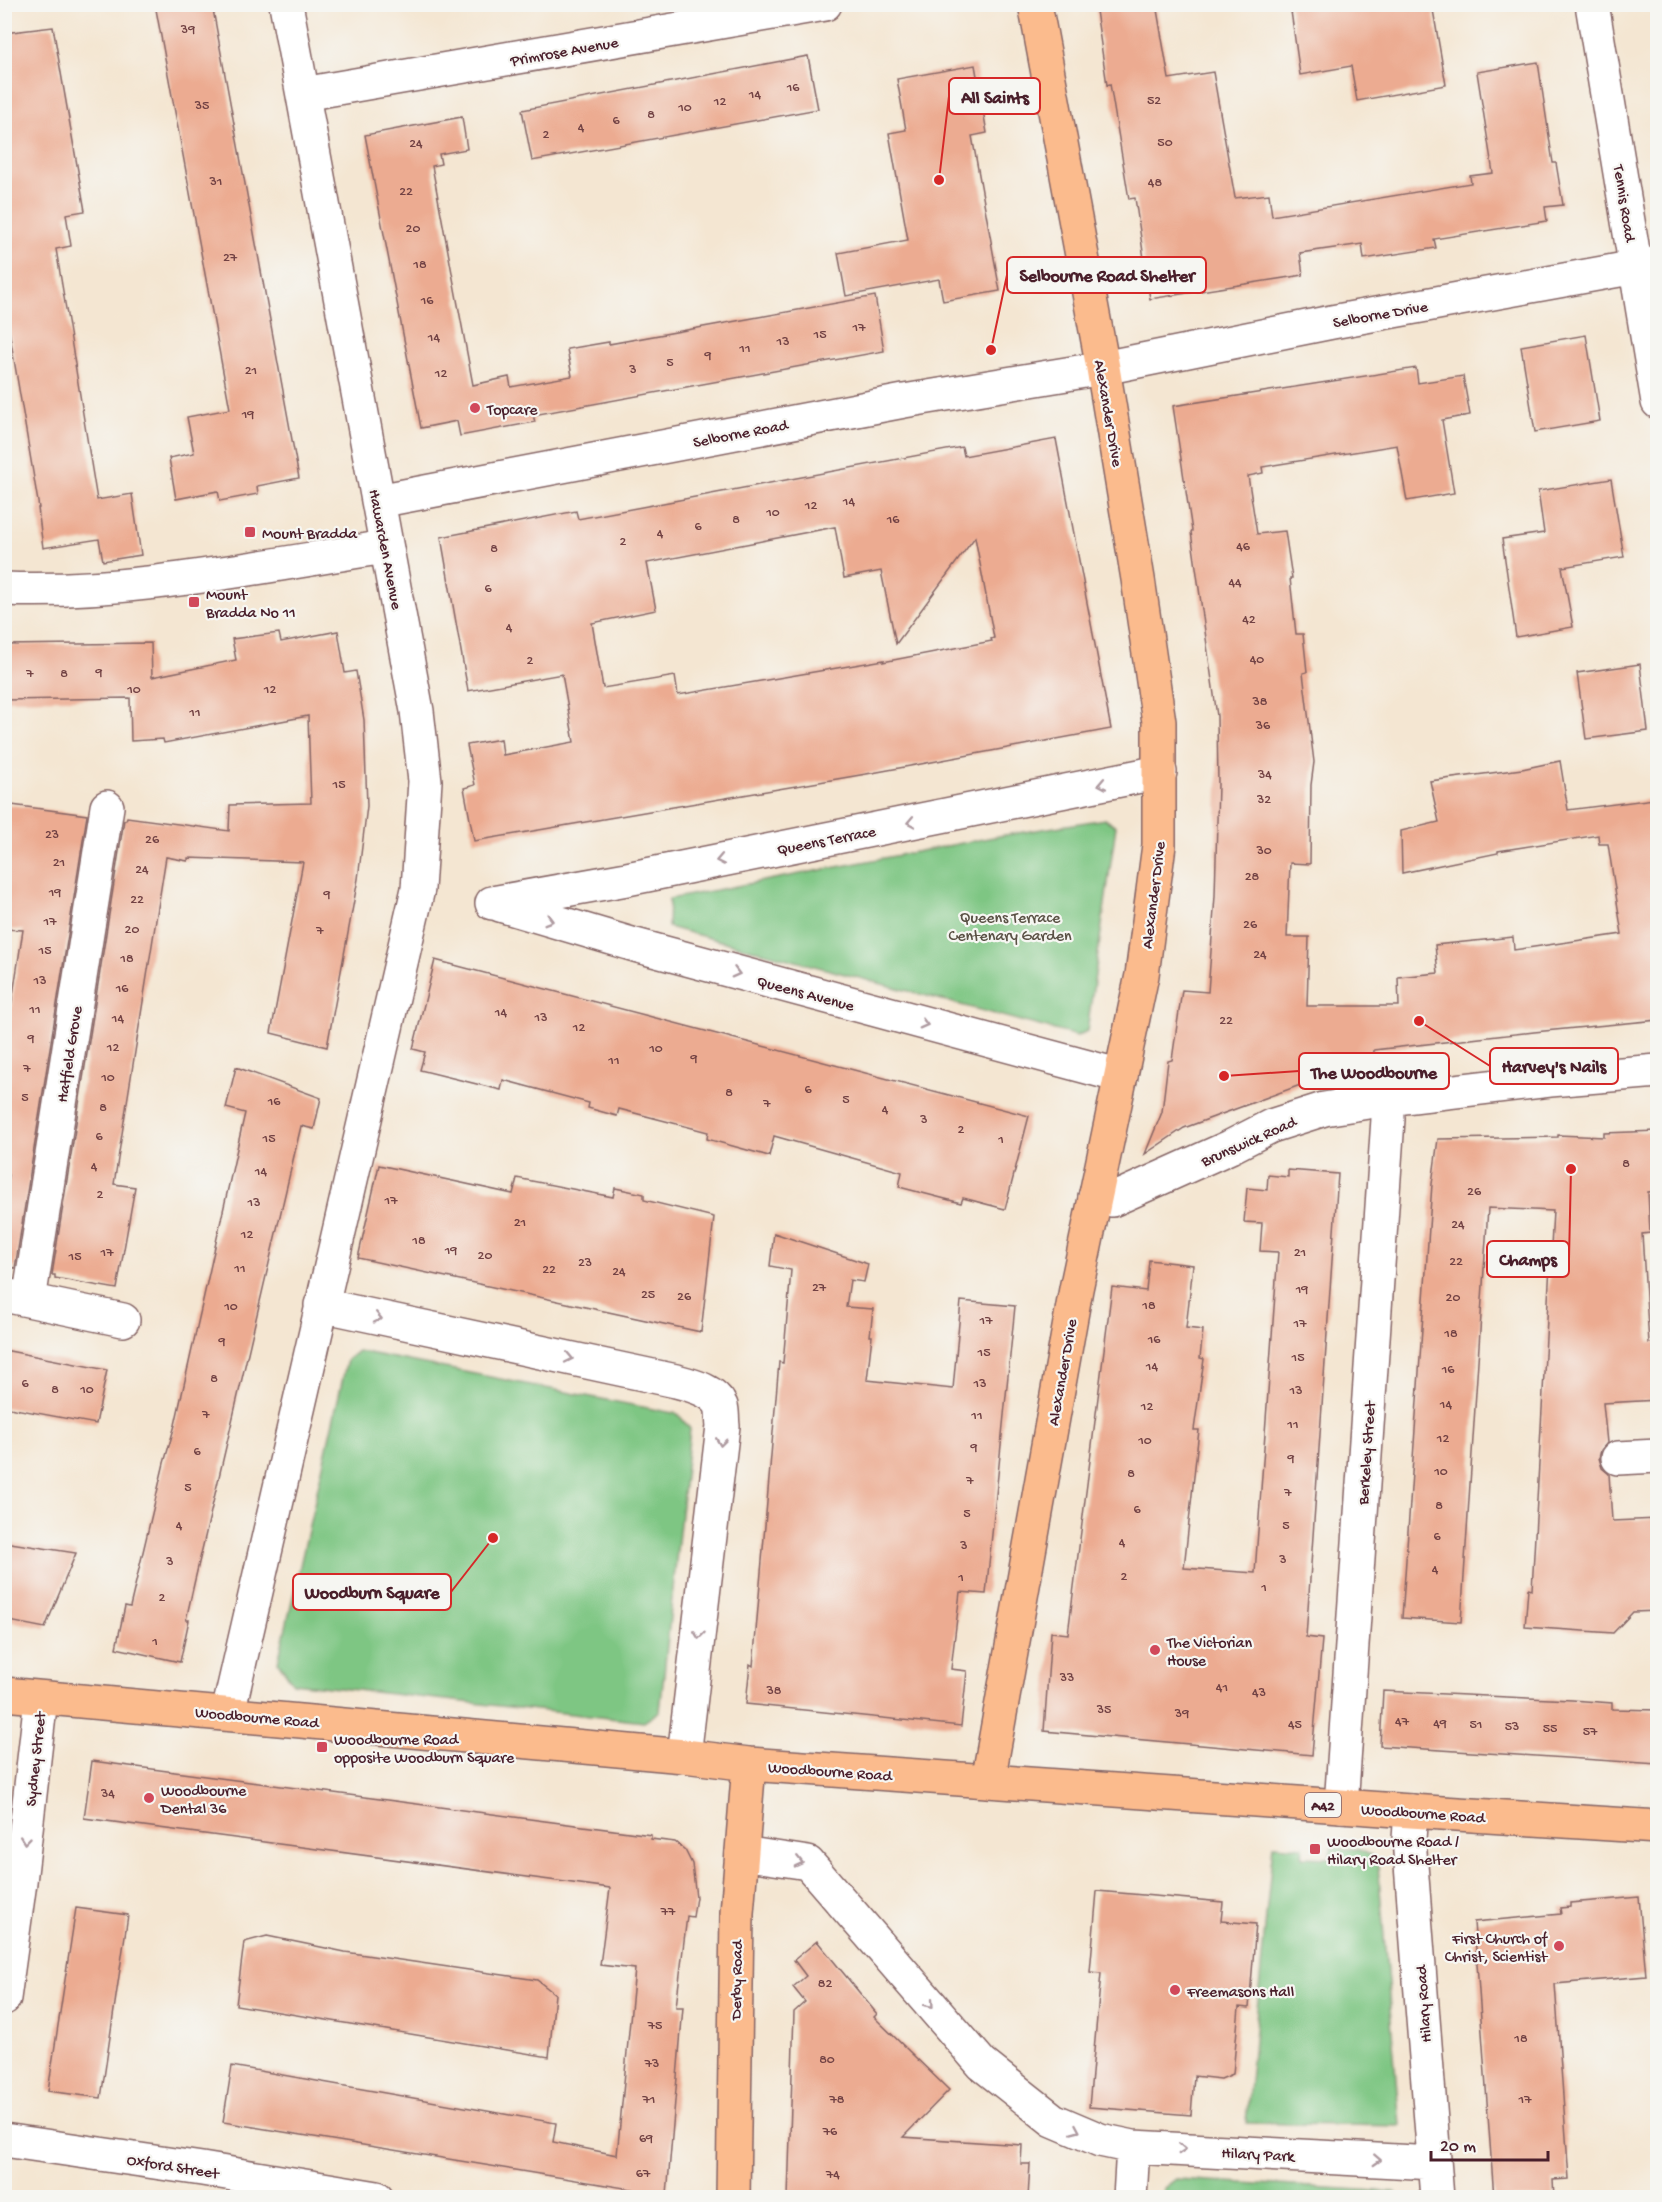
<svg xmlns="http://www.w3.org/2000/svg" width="1662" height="2202" viewBox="0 0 1662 2202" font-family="'Gochi Hand',sans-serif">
<rect width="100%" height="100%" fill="#f6f6f2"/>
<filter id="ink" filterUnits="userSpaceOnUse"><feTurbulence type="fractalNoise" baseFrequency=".0167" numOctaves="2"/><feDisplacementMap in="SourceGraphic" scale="12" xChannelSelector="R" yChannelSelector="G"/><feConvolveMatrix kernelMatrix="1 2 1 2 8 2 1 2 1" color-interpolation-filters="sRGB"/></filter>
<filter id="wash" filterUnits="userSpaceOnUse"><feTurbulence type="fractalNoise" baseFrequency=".008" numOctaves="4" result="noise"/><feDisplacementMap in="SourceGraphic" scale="24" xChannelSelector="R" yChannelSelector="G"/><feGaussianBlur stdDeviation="1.35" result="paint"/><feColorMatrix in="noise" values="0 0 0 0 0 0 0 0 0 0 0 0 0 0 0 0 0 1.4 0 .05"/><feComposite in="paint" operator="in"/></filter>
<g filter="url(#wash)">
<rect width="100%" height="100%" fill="#f4e6d2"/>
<path fill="#7ec683" stroke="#647257" stroke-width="1.5" d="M1105,819l11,7 -29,205 -10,5 -409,-109 1,-28 330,-63z
M358,1351l320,63 12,15 -30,282 -16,11 -351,-39 -15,-21 69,-302z
M1273,1845l30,2 -1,10 28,1 1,-10 26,1 16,7 5,10 22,260 -154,-3z
M1176,2179l217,13 5,5h-236l1,-8z"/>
<g id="blocks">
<path fill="#ecab91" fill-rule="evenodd" d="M155,4h57l87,474 -42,8 1,8 -38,7 -2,-10 -42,8 -7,-41 25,-5 -7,-36 43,-8z
M1095,4h61l13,75 44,-7 22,126 34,-4 3,22 199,-33 -1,-7 23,-3 -16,-101 61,-10 15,101h3l7,42 -18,2 2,14 -113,18 2,9 -72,11 -2,-15 -62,9 3,22 -153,24 -15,-101 -6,1 -19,-115 -3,1z
M1290,4h142l14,81 -89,16 -6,-35 -51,9z
M53,27l32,184 -19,3 5,32 -15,3 12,72 29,179 35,-6 9,61 -38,6 -4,-22 -56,9 -5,-40h1l-35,-208v-267z
M808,56l10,53 -286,52 -10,-51z
M975,65l12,68 -15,3 28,155 -57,10 -4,-22 -93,17 -8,-43 70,-13 -19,-107 17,-3 -9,-51z
M462,117l5,32 -28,5 2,10 -9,2 41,219 36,-8 2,10 61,-11 -5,-27 42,-7v2l266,-48 9,55 -351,64 2,7 -75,14 -3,-15 -36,7 -56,-293z
M1586,335l14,86 -65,11 -14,-86z
M1416,368l2,15 45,-7 7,39 -28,5 12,73 -47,8 -10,-56 -135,22 1,6 -15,3 9,58 28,-3 7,47h-2l6,56h7l4,38 -4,1 11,89 -3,23 -1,79 -20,-1 -3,74h22l-2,69h92l-1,-29 40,-4 -3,-28 78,-8 1,13 108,-16 -14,-90h-9l-1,-9 -100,16v2l-96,20 -1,-42 38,-9 -9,-41 92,-12 38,-8 8,49 86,-11 4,29v192l-124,12 -160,18 -1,21 -37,5 -33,8 -119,44 -39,26 17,-42 6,-51 4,-1 10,-70 26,2 7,-96 3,-112 -1,-68 -26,-184 1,-1 -19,-125z
M1056,439l55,290 -239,44 -398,68 -10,-53 11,-3 -8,-40 34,-6 2,16 71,-13 -12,-68 -94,17 -27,-154 135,-26 2,8 384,-72 2,9zM835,527l9,51 37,-7 15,73 79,-107 19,101 -3,1 1,2 -109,21 1,-2 -206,35 -3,-19 -72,12 -11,-65 64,-13 -9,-47z
M1611,479l13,78 -62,10 11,60 -57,10 -14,-98 42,-6 -6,-42z
M338,631l7,42 11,-2 8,49 3,86 -9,73 -31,168 -56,-14 32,-171 -115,-4v3l-22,-4 -52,327 21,3 -18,102 -62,-11v-3h-3l72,-455h2l1,-3 102,14 1,-26 81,-2 -3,-87 -144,27 -1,-4 -32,2 -1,-43 -126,2v-55l147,-2 1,34 84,-17 -4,-21 47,-6 2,9z
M1640,664l8,67 -62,8 -9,-66z
M4,804l83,11 -72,453 -11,-2v-63l5,-28h-5v-122l19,-123 -19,-1z
M435,960l594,156 -24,93 -42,-11 -2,5 -62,-16 3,-15 -128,-36 -5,20 -62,-17 1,-7 -89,-23 -2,7 -29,-8 1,-5 -86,-23 -2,10 -81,-20 5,-18 -12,-3z
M236,1067l85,31 -7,31 -13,-3 -107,458 -8,36h3l-9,42 -64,-14 9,-42 5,1 34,-144 11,-38 70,-312 -19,-5z
M1658,1131v60l-10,1 2,41 -8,1 7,109 9,-1v58l-55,3 4,40 -6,7 -2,8 3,10 7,6 3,47 46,-2v92l-25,1 -20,21 -88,-6 3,-38 4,1 21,-379 -65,-3 -27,414 -59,-4 30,-434 6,-45 120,-2v-2l46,2v-4z
M379,1165l134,29 4,-16 96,19 2,-9 29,6v6l70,17 -13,115 -343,-74z
M1288,1170l50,4 -32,463 16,2 -10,116 -268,-24 7,-99 17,2 44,-347 34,4 3,-31 44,5 -7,63 17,2 -3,28 4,1 -10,71h5l-15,138 71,5 23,-321 -18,-1 2,-28 -18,-1 3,-34 20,2 1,-15 20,2z
M774,1233l94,31 -4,18 -14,-2 -4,27 27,2 -3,27h2l-5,44 86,9 8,-88 54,5 -29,288 -26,-2 -9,77 16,2 -6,55 -215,-22 4,-40 3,2 26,-304 4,1 8,-93 -21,-4z
M4,1350l103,20 -11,54 -92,-17z
M4,1542l72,11 -31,75 -41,-8z
M1383,1691l189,9 40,3v6l46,1v54l-278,-18z
M92,1761l559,74v4l24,3 10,8 7,14 4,33 -3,20 -6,-1 -11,91h7l-16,188 -444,-73 9,-56 324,57 -3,19 64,13 18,-186 -35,-4 10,-77 -526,-70z
M1097,1891l126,11 -2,19 35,3 -7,84 -10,-1 -6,67 -12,5 -27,-3 -3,39 -102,-8 12,-134 -11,-1z
M1639,1897l7,79 -91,8 14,195 -16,1 1,18h-60l-20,-276 87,-8 -1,-6 10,-1v-4z
M76,1908l52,7 -27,183 -53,-7z
M267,1936l78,16 192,28 18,14 -6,63 -313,-52 8,-63z
M817,1941l60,73 -3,3 75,73 -46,47 119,8 -1,19h9l-2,34h-240l6,-186 11,-10 -12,-15 13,-11 -12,-16z"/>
</g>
</g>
<g filter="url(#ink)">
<use href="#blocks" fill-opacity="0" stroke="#866565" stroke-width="1.5"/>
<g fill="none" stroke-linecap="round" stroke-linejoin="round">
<g stroke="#866565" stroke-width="36">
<path id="minor" d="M1592,4l66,398
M303,94l522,-90
M378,501l526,-100 199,-33 229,-46 326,-59
M4,589c128,5 256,-23 382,-42
M492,903l135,-24 533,-107
M500,905l135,40 486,131
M1095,1197l17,3 118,-53 41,-21 53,-17 63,-10 163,-19 108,-9
M4,1295l119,25
M29,1300l78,-493
M321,1305l355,76c15,4 38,9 45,25 2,6 1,14 2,20l-39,330
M1618,1458l40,-2
M228,1713l190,-824 7,-108 -8,-70 -131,-707
M1341,1806l47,-687 -1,-20
M1411,1811l-2,28 28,359
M742,1853l66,10 174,201 71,56 47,20 33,7
M4,1998l16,-116 21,-184
M4,2140l198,29 175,29
M1130,2198l3,-51 301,16"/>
</g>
<g stroke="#866565" stroke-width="36">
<path id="major" d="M4,1694l680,62 65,8 662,47 247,16
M988,1781l88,-492 66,-314 17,-130v-123l-21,-143 -35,-211 -68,-364
M733,2198l4,-285 12,-149"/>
</g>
<use href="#minor" stroke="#fff" stroke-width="33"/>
<use href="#major" stroke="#fbbb8d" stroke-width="33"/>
</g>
<defs><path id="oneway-chevron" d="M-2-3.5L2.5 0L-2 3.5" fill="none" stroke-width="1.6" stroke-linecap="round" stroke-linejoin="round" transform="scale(1.5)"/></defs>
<g stroke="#ae9aa0">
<use href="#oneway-chevron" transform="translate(1102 784) rotate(169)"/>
<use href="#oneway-chevron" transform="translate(911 822) rotate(169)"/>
<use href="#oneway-chevron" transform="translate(720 860) rotate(169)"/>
<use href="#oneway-chevron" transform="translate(549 920) rotate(16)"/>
<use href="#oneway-chevron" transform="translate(736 973) rotate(15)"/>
<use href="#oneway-chevron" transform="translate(924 1024) rotate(15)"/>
<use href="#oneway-chevron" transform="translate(378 1318) rotate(12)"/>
<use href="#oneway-chevron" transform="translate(569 1358) rotate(12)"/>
<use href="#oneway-chevron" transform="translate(721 1442) rotate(97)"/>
<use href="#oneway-chevron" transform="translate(699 1635) rotate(97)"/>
<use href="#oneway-chevron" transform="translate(25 1840) rotate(96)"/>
<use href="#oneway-chevron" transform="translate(799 1862) rotate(13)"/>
<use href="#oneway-chevron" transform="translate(930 2004) rotate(49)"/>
<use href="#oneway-chevron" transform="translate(1076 2130) rotate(24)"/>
<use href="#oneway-chevron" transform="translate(1182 2149) rotate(3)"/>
<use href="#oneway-chevron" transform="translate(1377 2160) rotate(3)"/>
</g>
</g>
<g fill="#d1495b" stroke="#f6f6f2" stroke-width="2">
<circle cx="475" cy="408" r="6"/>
<rect x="244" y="526" width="12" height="12" rx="3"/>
<rect x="188" y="596" width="12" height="12" rx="3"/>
<circle cx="1155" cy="1650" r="6"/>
<rect x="316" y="1741" width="12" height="12" rx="3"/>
<circle cx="149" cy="1798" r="6"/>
<rect x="1309" y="1843" width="12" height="12" rx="3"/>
<circle cx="1559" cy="1946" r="6"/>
<circle cx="1175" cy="1990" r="6"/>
</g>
<g text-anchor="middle" stroke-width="4.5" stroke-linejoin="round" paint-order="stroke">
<g font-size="14" fill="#724244">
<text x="188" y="33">39</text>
<text x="793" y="91">16</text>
<text x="755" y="98">14</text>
<text x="1154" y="104">52</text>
<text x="720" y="105">12</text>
<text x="202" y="109">35</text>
<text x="685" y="111">10</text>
<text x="651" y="118">8</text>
<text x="616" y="124">6</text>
<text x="581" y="131">4</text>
<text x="546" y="138">2</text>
<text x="1165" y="146">50</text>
<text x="416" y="147">24</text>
<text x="216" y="185">31</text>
<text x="1155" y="186">48</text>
<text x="406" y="195">22</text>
<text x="413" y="232">20</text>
<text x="230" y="261">27</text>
<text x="420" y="268">18</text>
<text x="427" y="304">16</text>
<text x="859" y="331">17</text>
<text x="820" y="338">15</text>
<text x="434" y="341">14</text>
<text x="783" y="345">13</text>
<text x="745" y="352">11</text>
<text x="708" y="359">9</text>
<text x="670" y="366">5</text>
<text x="633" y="373">3</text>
<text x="251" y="374">21</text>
<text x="441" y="377">12</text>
<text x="248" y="418">19</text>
<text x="849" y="505">14</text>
<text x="811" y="509">12</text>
<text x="773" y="516">10</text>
<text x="736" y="523">8</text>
<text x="893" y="523">16</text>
<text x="698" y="530">6</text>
<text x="660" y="537">4</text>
<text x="623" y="545">2</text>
<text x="1243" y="550">46</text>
<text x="494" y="552">8</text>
<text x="1235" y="586">44</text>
<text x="488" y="592">6</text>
<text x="1249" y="623">42</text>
<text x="509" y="631">4</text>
<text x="1257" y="663">40</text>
<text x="530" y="664">2</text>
<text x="99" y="676">9</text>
<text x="30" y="677">7</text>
<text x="64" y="677">8</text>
<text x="134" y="693">10</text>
<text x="270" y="693">12</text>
<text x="1260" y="705">38</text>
<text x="195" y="716">11</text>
<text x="1263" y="729">36</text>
<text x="1265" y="778">34</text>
<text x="339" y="788">15</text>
<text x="1264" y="803">32</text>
<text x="52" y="838">23</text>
<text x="152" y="843">26</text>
<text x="1264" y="854">30</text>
<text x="59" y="866">21</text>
<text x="142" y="873">24</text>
<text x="1252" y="880">28</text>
<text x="55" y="896">19</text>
<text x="327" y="898">9</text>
<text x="137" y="903">22</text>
<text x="50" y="925">17</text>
<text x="1250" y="928">26</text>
<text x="132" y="933">20</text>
<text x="320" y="934">7</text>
<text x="45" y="954">15</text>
<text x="1260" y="958">24</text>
<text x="127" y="962">18</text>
<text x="40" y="984">13</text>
<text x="122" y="992">16</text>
<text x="35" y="1013">11</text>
<text x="501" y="1016">14</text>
<text x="541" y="1021">13</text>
<text x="118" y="1022">14</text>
<text x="1226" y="1024">22</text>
<text x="579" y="1031">12</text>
<text x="31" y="1042">9</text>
<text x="113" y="1051">12</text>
<text x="656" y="1052">10</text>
<text x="694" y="1062">9</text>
<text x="614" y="1064">11</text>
<text x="27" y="1072">7</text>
<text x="108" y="1081">10</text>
<text x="808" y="1093">6</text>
<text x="729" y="1096">8</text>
<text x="25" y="1101">5</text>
<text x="846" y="1103">5</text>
<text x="274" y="1105">16</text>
<text x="767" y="1107">7</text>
<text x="103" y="1111">8</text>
<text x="885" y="1113">4</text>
<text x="924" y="1123">3</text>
<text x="961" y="1133">2</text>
<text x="99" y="1140">6</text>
<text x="269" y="1142">15</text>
<text x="1001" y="1143">1</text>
<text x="1626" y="1167">8</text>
<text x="94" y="1170">4</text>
<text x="261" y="1175">14</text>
<text x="1474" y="1195">26</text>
<text x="100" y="1198">2</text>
<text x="391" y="1204">17</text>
<text x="254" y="1206">13</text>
<text x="520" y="1226">21</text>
<text x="1458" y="1228">24</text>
<text x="247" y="1238">12</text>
<text x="419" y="1244">18</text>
<text x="451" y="1254">19</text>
<text x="107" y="1256">17</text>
<text x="1300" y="1256">21</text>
<text x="485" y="1259">20</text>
<text x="75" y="1260">15</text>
<text x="1456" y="1265">22</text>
<text x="585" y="1266">23</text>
<text x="240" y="1272">11</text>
<text x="549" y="1273">22</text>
<text x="619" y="1275">24</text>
<text x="819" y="1291">27</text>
<text x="1302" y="1293">19</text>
<text x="648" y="1298">25</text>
<text x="684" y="1300">26</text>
<text x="1453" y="1301">20</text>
<text x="1149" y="1309">18</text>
<text x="231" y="1310">10</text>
<text x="986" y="1324">17</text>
<text x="1300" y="1327">17</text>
<text x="1451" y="1337">18</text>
<text x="1154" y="1343">16</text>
<text x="222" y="1345">9</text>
<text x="984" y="1356">15</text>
<text x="1298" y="1361">15</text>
<text x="1152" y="1370">14</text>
<text x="1448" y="1373">16</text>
<text x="214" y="1382">8</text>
<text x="25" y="1387">6</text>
<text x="980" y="1387">13</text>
<text x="55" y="1393">8</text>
<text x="87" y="1393">10</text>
<text x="1296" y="1394">13</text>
<text x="1446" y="1408">14</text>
<text x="1147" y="1410">12</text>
<text x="206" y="1418">7</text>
<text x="977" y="1419">11</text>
<text x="1293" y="1428">11</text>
<text x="1443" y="1442">12</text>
<text x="1145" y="1444">10</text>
<text x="974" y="1451">9</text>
<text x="197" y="1455">6</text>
<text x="1291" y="1462">9</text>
<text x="1441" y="1475">10</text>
<text x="1131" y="1477">8</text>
<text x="970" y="1484">7</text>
<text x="188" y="1491">5</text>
<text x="1288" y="1496">7</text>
<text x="1439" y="1509">8</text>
<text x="1137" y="1513">6</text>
<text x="967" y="1517">5</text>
<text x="179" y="1529">4</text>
<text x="1286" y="1529">5</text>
<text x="1437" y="1540">6</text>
<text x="1122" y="1546">4</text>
<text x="964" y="1549">3</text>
<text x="1283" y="1563">3</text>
<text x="170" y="1565">3</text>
<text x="1435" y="1573">4</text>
<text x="1124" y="1580">2</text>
<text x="961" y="1581">1</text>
<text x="1264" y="1591">1</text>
<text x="162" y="1601">2</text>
<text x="155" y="1645">1</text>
<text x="1067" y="1681">33</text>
<text x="1222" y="1691">41</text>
<text x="774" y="1694">38</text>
<text x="1259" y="1696">43</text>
<text x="1104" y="1713">35</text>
<text x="1182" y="1717">39</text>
<text x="1402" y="1725">47</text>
<text x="1440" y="1727">49</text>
<text x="1295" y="1728">45</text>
<text x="1476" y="1728">51</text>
<text x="1512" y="1730">53</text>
<text x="1550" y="1732">55</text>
<text x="1590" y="1735">57</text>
<text x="108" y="1797">34</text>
<text x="668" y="1915">77</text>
<text x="825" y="1987">82</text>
<text x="655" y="2029">75</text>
<text x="1521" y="2042">18</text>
<text x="827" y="2063">80</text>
<text x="652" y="2067">73</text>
<text x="649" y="2103">71</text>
<text x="837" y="2103">78</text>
<text x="1525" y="2103">17</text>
<text x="830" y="2135">76</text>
<text x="646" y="2142">69</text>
<text x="643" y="2177">67</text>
<text x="833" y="2178">74</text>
</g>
<rect fill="#f6f6f2" stroke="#7e6067" stroke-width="1.5" x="1305" y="1793" width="36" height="24" rx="4.5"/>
<g font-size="15" font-weight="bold" fill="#4a1f2b">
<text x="1323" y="1810">A42</text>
</g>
<g font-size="16" fill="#4a1f2b" stroke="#f6f6f2">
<text transform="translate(564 50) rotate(-10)" y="6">Primrose Avenue</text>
<text transform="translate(1626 203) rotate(81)" y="6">Tennis Road</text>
<text transform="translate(1380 313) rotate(-10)" y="6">Selborne Drive</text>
<text transform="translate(1110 413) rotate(80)" y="6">Alexander Drive</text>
<text transform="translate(740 432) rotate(-11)" y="6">Selborne Road</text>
<text transform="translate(387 549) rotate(79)" y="6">Hawarden Avenue</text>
<text transform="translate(826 839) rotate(-11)" y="6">Queens Terrace</text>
<text transform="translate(1152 895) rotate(-83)" y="6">Alexander Drive</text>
<text transform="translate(806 992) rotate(15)" y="6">Queens Avenue</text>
<text transform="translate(68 1054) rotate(-81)" y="6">Hatfield Grove</text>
<text transform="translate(1248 1140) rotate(-24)" y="6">Brunswick Road</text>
<text transform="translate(1061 1372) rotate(-80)" y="6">Alexander Drive</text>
<text transform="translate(1365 1453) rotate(-86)" y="6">Berkeley Street</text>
<text transform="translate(257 1716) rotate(5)" y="6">Woodbourne Road</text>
<text transform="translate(34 1759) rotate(-84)" y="6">Sydney Street</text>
<text transform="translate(830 1770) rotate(4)" y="6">Woodbourne Road</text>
<text transform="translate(1423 1812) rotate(4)" y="6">Woodbourne Road</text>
<text transform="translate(735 1980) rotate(-89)" y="6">Derby Road</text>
<text transform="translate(1422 2004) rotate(-94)" y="6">Hilary Road</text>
<text transform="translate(1258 2153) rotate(3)" y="6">Hilary Park</text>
<text transform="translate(173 2165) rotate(9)" y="6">Oxford Street</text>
</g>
<g font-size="16" fill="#4a1f2b" stroke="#f6f6f2" text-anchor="start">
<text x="487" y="414">Topcare</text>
<text x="262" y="538">Mount Bradda</text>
<text x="206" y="599">Mount<tspan x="206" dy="18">Bradda No 11</tspan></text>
<text x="1167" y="1647">The Victorian<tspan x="1167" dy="18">House</tspan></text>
<text x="334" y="1744">Woodbourne Road<tspan x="334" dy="18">opposite Woodburn Square</tspan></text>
<text x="161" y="1795">Woodbourne<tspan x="161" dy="18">Dental 36</tspan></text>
<text x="1327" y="1846">Woodbourne Road /<tspan x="1327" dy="18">Hilary Road Shelter</tspan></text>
<text x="1547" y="1943" text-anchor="end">First Church of<tspan x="1547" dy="18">Christ, Scientist</tspan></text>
<text x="1187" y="1996">Freemasons Hall</text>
</g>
<g font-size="16" fill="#5a5145" stroke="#f6f6f2">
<text x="1010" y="922">Queens Terrace<tspan x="1010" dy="18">Centenary Garden</tspan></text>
</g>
</g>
<path fill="none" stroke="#d62828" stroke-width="2" d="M939 180L949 96M991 350L1007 275M1419 1021L1490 1066M1224 1076L1299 1071M1571 1169L1569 1259M493 1538L451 1592"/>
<g fill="#d62828" stroke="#f6f6f2" stroke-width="2">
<circle cx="939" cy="180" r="6"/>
<circle cx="991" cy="350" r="6"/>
<circle cx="1419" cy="1021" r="6"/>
<circle cx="1224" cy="1076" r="6"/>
<circle cx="1571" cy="1169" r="6"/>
<circle cx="493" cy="1538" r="6"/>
</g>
<g fill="#f6f6f2" stroke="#d62828" stroke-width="2">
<rect x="949" y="78" width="91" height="36" rx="6"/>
<rect x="1007" y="257" width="199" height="36" rx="6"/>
<rect x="1490" y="1048" width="128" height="36" rx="6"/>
<rect x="1299" y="1053" width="150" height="36" rx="6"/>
<rect x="1487" y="1241" width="82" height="36" rx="6"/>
<rect x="293" y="1574" width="158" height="36" rx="6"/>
</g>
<g font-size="18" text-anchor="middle" font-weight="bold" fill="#4a1f2b">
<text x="995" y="103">All Saints</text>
<text x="1107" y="281">Selbourne Road Shelter</text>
<text x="1554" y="1072">Harvey's Nails</text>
<text x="1374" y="1078">The Woodbourne</text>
<text x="1528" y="1265">Champs</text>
<text x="372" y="1598">Woodburn Square</text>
</g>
<rect width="1662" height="2202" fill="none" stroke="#f6f6f2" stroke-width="24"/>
<path d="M1431 2151v9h117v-9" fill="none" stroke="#4a1f2b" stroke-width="3"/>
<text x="1440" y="2151" font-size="18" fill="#4a1f2b" stroke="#f6f6f2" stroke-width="4.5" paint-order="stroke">20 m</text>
</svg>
